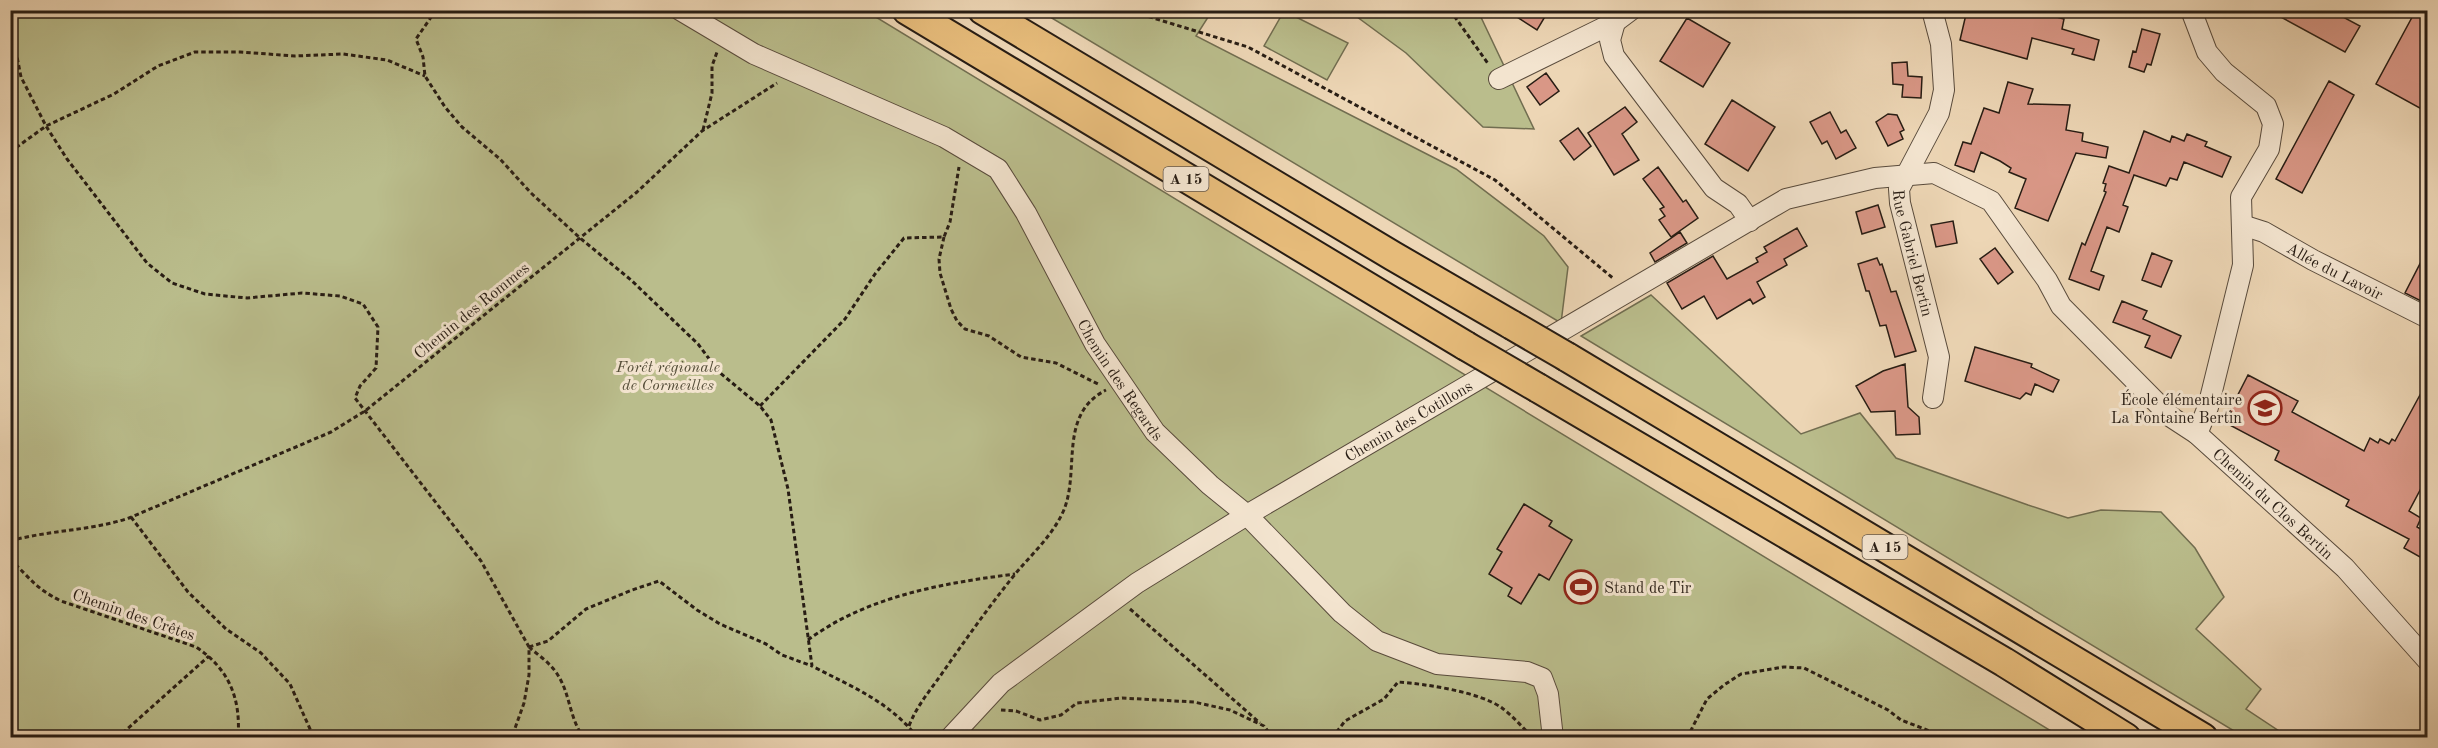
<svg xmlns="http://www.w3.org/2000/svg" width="2438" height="748" viewBox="0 0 2438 748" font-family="'Old Standard TT',serif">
<rect width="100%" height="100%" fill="#edd6b5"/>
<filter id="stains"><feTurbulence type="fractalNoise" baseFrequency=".00333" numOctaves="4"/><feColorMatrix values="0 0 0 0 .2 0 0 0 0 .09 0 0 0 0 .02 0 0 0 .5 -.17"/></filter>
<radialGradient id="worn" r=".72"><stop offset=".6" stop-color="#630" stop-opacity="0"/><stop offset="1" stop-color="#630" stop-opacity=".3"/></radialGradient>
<path fill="#babd8c" stroke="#716d50" stroke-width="1.5" d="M10,11h856l1195,726h-2050z
M1040,11h172l-16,25 260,133 88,67 24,31 -7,56z
M1284,11l64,32 -21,37 -63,-34z
M1349,11h129l56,118 -51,-2 -77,-74z
M1651,295l150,139 59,-21 36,45 132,47 40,13 33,-8 60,2 34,36 29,49 -28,32 65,60 -15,20 42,28h-44l-663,-401z"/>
<path fill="#d99786" stroke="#281d14" stroke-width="1.5" d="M1506,10h43l-12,20z
M1967,10h63l34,9 -2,10 37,11 -5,20 -22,-6 2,-5 -42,-11 -5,21 -67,-19z
M2268,10h62l30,16 -15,26z
M2416,10h11v102l-51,-28z
M1687,18l43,25 -27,44 -43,-26z
M2142,29l18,5 -9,31 -4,-1 -3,8 -15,-5 4,-16 3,1z
M1907,62l1,14 14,1 -1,21 -19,-1 1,-12 -10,-1 -1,-21z
M1546,73l13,18 -19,14 -13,-18z
M2329,81l25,14 -52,98 -26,-14z
M2008,82l25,7 -5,15 42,1 -4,25 17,3 -1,8 26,6 -2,11 -30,-5 -28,68 -33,-13 11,-29 -17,-7 2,-4 -11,-7 -19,-9 -7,20 -19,-7 8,-23 8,2 13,-36 15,5z
M1732,100l43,27 -27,44 -43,-27z
M1625,107l12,15 -15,12 17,26 -25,15 -26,-42z
M1830,112l11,21 5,-3 10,18 -20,11 -9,-18 -5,3 -12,-22z
M1888,114l9,1 7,15 -4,2 3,7 -15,7 -12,-24z
M1578,128l13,18 -17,14 -14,-19z
M2144,131l26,11 2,-6 12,5 3,-7 20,8 -2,4 26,11 -9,20 -38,-15 -7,18 -7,-2 -4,8 -32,-11 -11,30 5,2 -9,25 -12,-5 -16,44 13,5 -5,14 -30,-11 13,-36 3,2 21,-53 -2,-1 2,-7 -3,-1 6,-17 20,7z
M1658,167l25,35 3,-2 12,18 -27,19 -12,-17 6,-4 -5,-7 4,-2 -21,-28z
M1878,205l7,22 -23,7 -6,-22z
M1953,221l4,22 -21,4 -5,-22z
M1797,228l10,18 -23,13 3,6 -30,17 8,15 -12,7 -3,-5 -33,20 -13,-23 -22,13 -15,-26 46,-27 14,23 31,-17 -2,-4 11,-6 -3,-5z
M1680,232l7,11 -32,19 -5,-9z
M1995,248l18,24 -15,12 -18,-25z
M2427,250v54l-22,-11z
M2152,253l20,8 -11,26 -19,-7z
M1877,258l3,7 2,-1 9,28 5,-1 20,60 -21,6 -9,-32 -6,1 -11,-35h-3l-8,-27z
M2122,301l25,10 -4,8 38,17 -10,22 -26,-11 5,-11 -37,-14z
M1975,347l57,17 -1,3 28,13 -6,12 -18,-8 -4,11 -5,-2 -6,6 -55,-18z
M1905,364l3,43 11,10 1,17 -24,1 -1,-24 -24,1 -15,-26 27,-15z
M2248,375l50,26 -6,11 72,39 6,-13 8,5 2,-4 9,5 3,-5 3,2 32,-59v95l-18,34 12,7 -4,9 10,6v11l-7,13 -16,-9 5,-9 -63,-33 3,-6 -74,-40 4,-9 -55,-29z
M1524,504l28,17 -3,5 23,14 -23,40 -10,-6 -18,30 -13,-8 4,-8 -23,-14 13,-22 -5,-3z"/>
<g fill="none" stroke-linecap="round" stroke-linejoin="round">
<g stroke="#594b3c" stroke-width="22">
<g id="minor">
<path id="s1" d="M680,10l74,44 190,83 54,32 28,44 69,131 60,88 55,53 37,30 95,98 35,28 60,23 90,8 15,6 6,16 5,44"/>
<path id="s2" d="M1932,10l9,34 3,46 -5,23 -40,76 1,14 39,154 -6,41"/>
<path d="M2191,10l16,42 17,20 42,34 7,18 -4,25 -28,48 2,68 -35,142 -11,27"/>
<path d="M1615,22l-5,18 4,16 100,132 24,16 12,17"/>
<path d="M1499,79l116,-57 16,-12"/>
<path id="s3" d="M2242,225l22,7 49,28 115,58"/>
<path id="s4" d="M950,738l51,-55 136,-100 110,-68 539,-316 89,-21 59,-5 57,28 56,79 14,26 110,111 26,17 148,134 83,93"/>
</g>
</g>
<g stroke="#281d14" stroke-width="32">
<path id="highway" d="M907,10l559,336
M983,10l410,246 119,69
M1567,357l636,381
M1538,388l466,274 122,76"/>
</g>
<path stroke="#281d14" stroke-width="3" stroke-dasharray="4.5 3" stroke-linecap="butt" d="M436,10l-20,29 7,18 2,19 20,31 17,20 38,32 31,34 49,45 51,42 67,64 21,28 41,34 11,14 17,69 24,177c40,21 77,35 106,72
M1127,10l121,37 247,133 119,99
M1450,10l39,55
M10,21l11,56 25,49 21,33 80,104 25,20 33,11 42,4 55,-5 38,3 23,8 15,23 -2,41 -16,18 -5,12 126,163 48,86v28l-5,28 -11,31 -5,4
M703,130l9,-37v-27l5,-14
M10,152l36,-26 68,-32 44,-28 37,-14h45l55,4 48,-2 44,6 38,16
M944,237l-5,22 1,14 11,36 6,12 8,8 24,7 32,21 35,6 44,22
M760,406l85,-87 30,-45 29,-36 40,-1 6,-15 9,-55
M131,517l57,75 38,37 35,24 29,31 24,54
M10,541c39,-11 80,-10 119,-23l202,-86 34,-21 272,-219 65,-61 75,-48
M10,559c21,20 25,29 51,42l135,46c33,22 45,51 42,91
M1130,609l130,114
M808,640c59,-44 136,-57 207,-66
M529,647l19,-6 38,-32 46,-19 27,-9 38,29 23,14 46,20 16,11 30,11
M529,647c10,9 23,17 30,30 11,18 11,43 25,61
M1001,710l15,1 24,9 21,-5 16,-12 45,-5 72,4 36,8 34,16 9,12
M909,726c8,-21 21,-35 34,-54 23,-33 47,-67 73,-99 16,-19 36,-37 47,-61 18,-40 -6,-97 43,-122
M117,738l92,-82
M1332,738l13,-17 39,-22 14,-17c28,2 82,10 104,26 11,8 21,20 31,30
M1687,738l20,-39 17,-14 17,-11 43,-7 20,1 84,42 13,10 47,18"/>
<use href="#minor" stroke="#f3e4cf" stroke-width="20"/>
<use href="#highway" stroke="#e6bb7a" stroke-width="28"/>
<g stroke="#281d14" stroke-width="32" stroke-linecap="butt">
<path id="highway-bridge" d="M1512,325l55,32
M1466,346l72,42"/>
</g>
<use href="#highway-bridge" stroke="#e6bb7a" stroke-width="28"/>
</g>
<defs>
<g id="school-ring" transform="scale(1.725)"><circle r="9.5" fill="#f3e4cf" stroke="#8f2418" stroke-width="1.5"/><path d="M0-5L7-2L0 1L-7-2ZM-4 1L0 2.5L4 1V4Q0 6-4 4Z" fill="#8f2418"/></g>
<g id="stadium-ring" transform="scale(1.725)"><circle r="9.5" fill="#f3e4cf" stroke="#8f2418" stroke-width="1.5"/><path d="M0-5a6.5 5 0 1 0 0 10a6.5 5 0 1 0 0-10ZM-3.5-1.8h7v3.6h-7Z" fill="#8f2418"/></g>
</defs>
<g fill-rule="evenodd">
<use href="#school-ring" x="2265" y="408"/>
<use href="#stadium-ring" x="1581" y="587"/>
</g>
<g text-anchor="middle" stroke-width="6" stroke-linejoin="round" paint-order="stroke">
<g fill="#f3e4cf" stroke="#65594c" stroke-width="1.5">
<rect x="1163.5" y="167" width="45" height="24" rx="4.5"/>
<rect x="1862.5" y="535" width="45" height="24" rx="4.5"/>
</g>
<g font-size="15" font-weight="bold" fill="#281d14">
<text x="1186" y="184">A 15</text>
<text x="1885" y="552">A 15</text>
</g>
<g font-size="16" fill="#281d14" stroke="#f3e4cf">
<text dy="6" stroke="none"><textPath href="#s2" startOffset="256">Rue Gabriel Bertin</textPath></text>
<text dy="6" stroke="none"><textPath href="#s3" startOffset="104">Allée du Lavoir</textPath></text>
<text transform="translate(471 310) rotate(-39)" y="6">Chemin des Rommes</text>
<text dy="6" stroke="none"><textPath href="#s1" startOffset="600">Chemin des Regards</textPath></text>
<text dy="6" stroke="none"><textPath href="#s4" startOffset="560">Chemin des Cotillons</textPath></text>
<text dy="6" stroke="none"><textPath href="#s4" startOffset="1629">Chemin du Clos Bertin</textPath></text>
<text transform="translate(134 614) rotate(19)" y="6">Chemin des Crêtes</text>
</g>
<g font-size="16" font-style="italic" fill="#544d38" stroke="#f3e4cf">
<text x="668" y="372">Forêt régionale<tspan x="668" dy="18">de Cormeilles</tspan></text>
</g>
<g font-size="16" fill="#281d14" stroke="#f3e4cf" text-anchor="end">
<text x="2242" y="405">École élémentaire<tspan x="2242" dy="18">La Fontaine Bertin</tspan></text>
<text x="1604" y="593" text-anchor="start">Stand de Tir</text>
</g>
</g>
<rect width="2438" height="748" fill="none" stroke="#edd6b5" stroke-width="36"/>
<rect x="12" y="12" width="2414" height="724" fill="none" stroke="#281d14" stroke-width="3"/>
<rect x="18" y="18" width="2402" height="712" fill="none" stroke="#281d14" stroke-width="1.5"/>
<rect width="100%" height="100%" filter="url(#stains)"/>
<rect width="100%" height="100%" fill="url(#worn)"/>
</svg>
